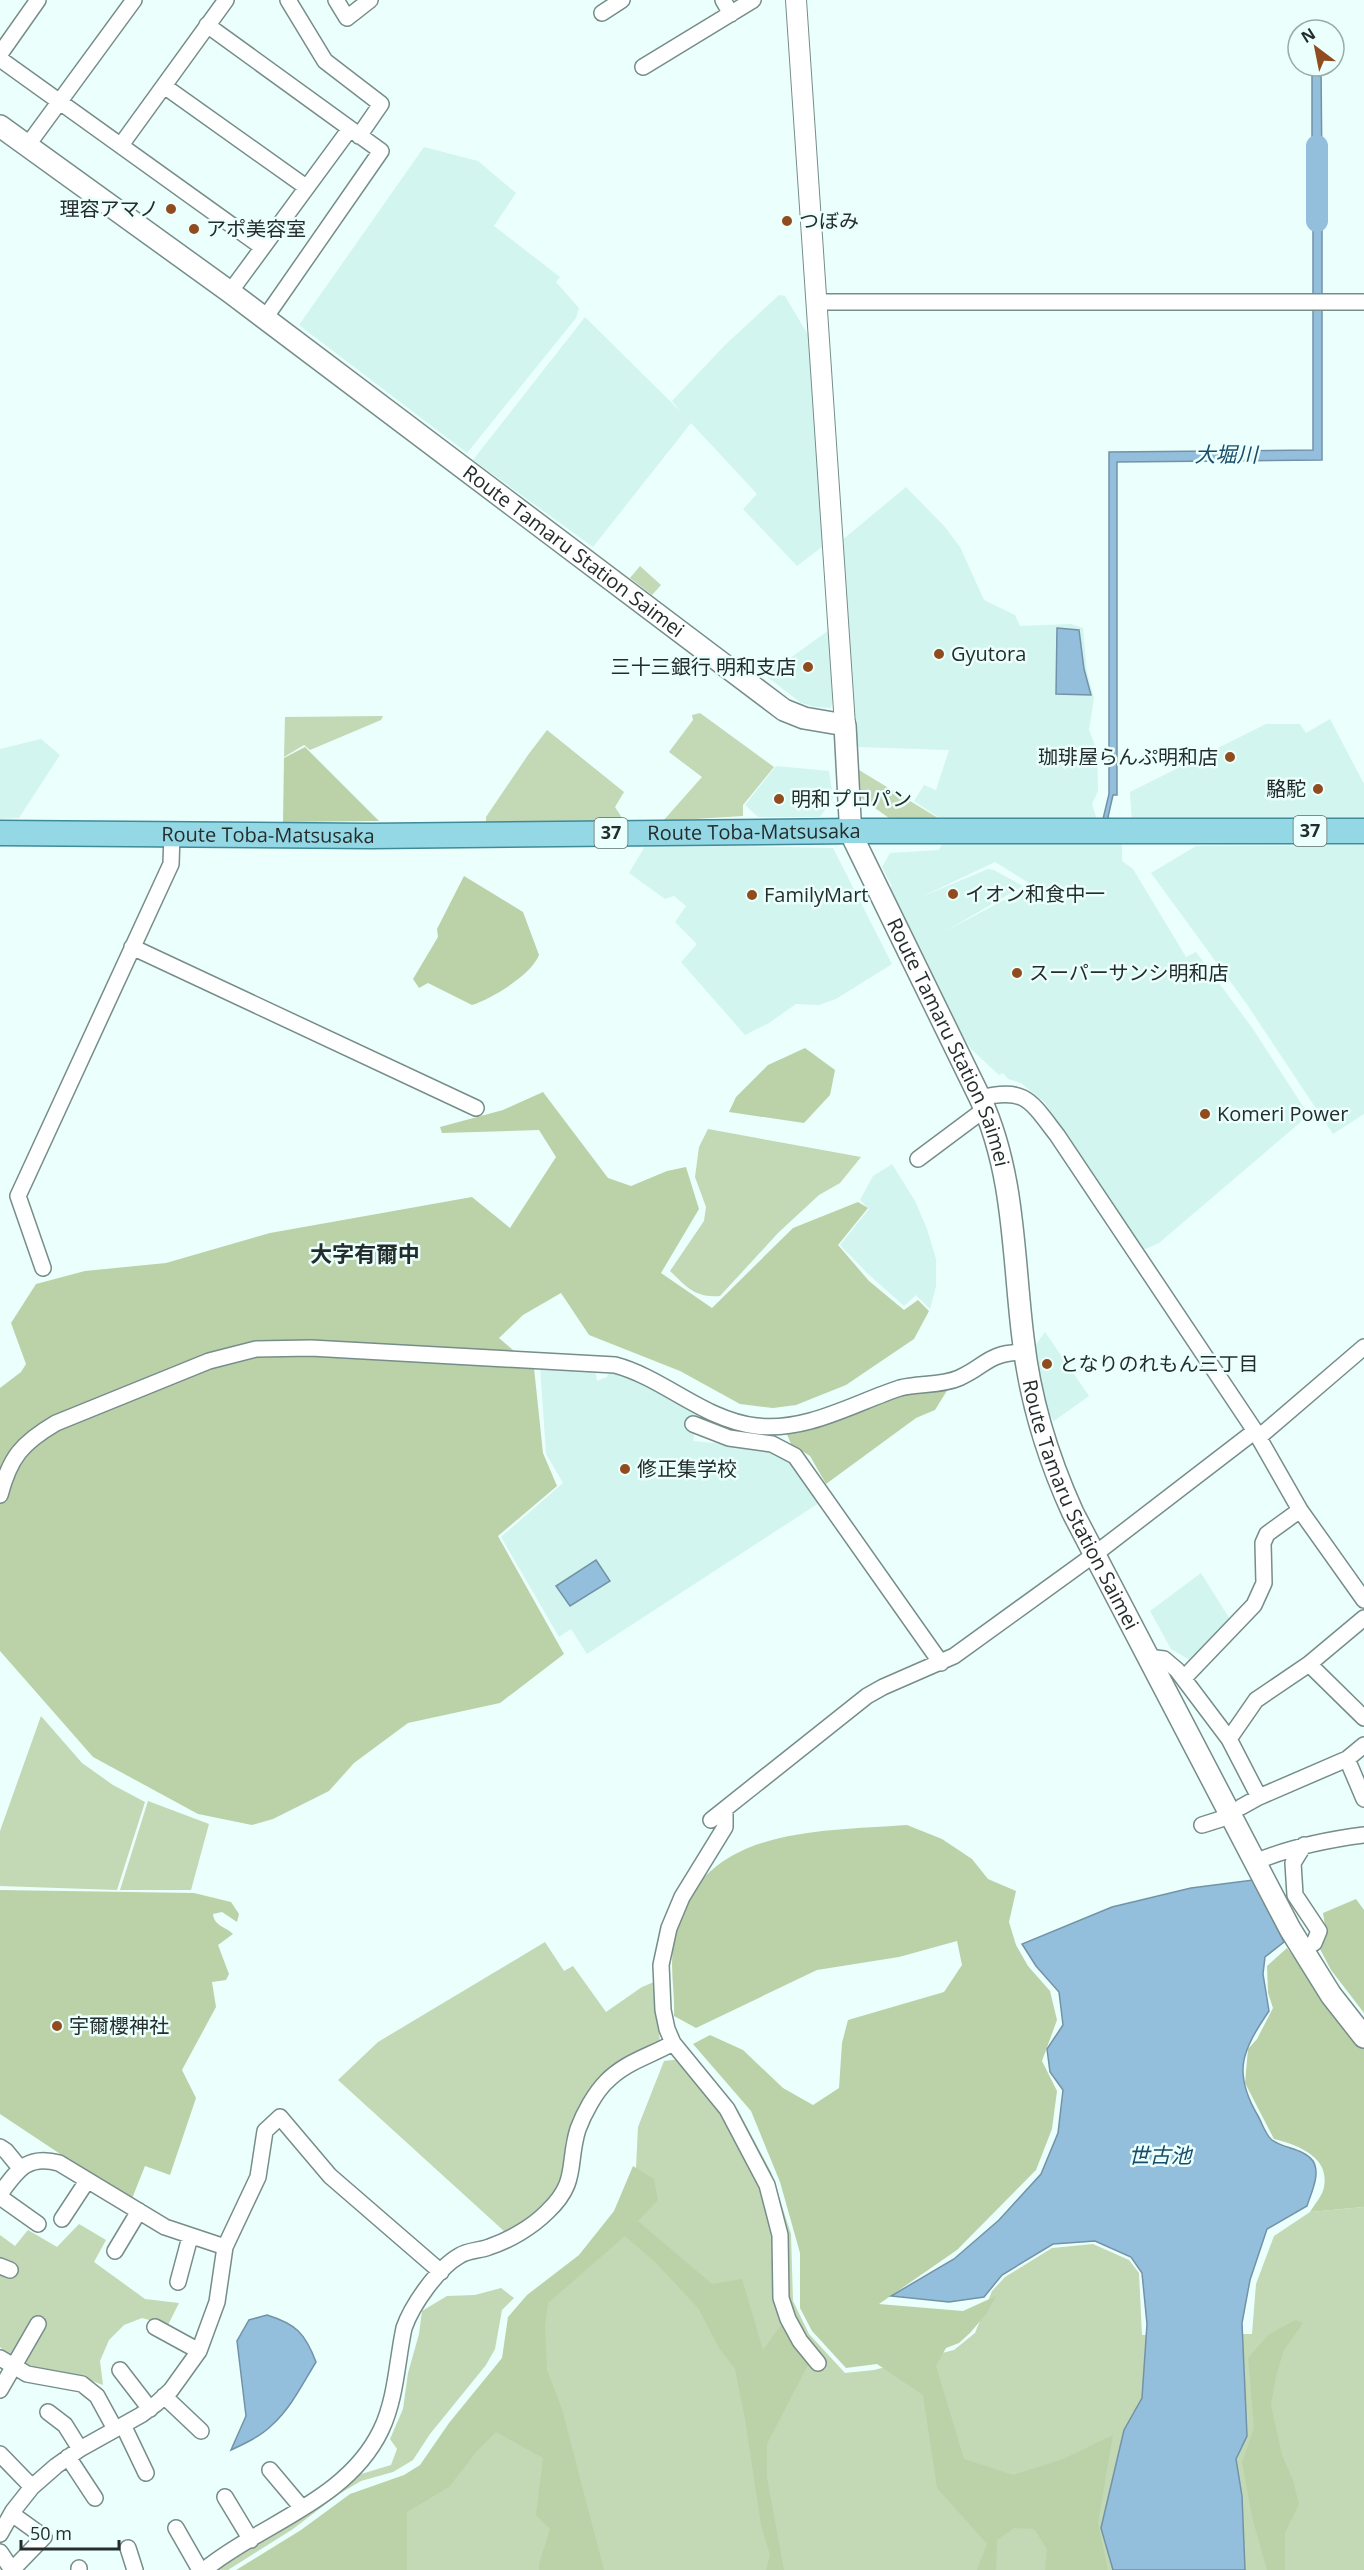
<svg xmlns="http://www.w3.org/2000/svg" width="1364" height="2570" viewBox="0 0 1364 2570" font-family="'Open Sans','Noto Sans JP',sans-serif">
<rect width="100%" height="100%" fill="#ebfffc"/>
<path fill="#d2f5f0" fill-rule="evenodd" d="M424,147l54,14 38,32 -22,33 66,51 -4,5 23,26 -3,10 -109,135 -168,-128z
M779,295l6,1 26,44 15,204 -29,22 -54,-57 14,-15 -66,-71 -98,124 -120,-87 112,-143 96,95 -9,-11 53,-56z
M906,487l39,40 15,20 24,53 31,15 5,11 51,-2 12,4 4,44 7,26 -5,32 8,20 1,41 -6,13 5,16 -153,1 -30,-20 10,-16 12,5 13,-40 -92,-3 -16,-206z
M832,628l1,58 2,4 -4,18 -16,-1 -14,-4 -40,-31 27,-17 2,3z
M1330,719l34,65v37l-232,4 -2,-33 136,-68h34l6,9z
M41,739l19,16 -41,63 -19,1v-70z
M776,766l53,5 4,27 -13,19h-62l-13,-12z
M947,843h175v18l11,8 53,88 10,-5 57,77 53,82 -3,9 -144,123 -18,8 -96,-148 -24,-20 -13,-4 -5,-6 -4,2 -27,-25 -17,-24 -66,-138 3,-2 -10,-19 8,-14 49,-3 3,-6zM995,862l37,23 -88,47 79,-46 -29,-16 -6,-1 -67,28z
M701,845l132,3 59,116 -56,35 -17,6 -23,-1 -27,19 -24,12 -64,-73 16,-18 -22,-22 11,-16 -12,-10 -9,3 -36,-26 16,-27z
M1364,845v269l-31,20 -87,-131 -95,-130 45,-27z
M892,1164l23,37 12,28 9,30v27l-6,23 -14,-14 -12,11 -37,-33 -27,-28 29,-36 -9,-9 13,-24z
M1045,1332l44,64 -35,25 -8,-11 -15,-59z
M540,1366l55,2 2,13 10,-4 2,-7 34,10 56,31 -6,30 78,8 14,6 34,48 -232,151 -16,-25 -12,8 -58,-100 62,-54 -17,-29z
M1201,1573l35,56 -41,34 -24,-14 -21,-38z"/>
<path fill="#c3d8b4" d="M640,566l21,19 -9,10 -22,-17z
M700,713l74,54 -31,38v11l-80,5 39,-44 -33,-25 24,-32 -1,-5z
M383,716l-2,4 -71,30 -6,-5 -20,12 1,-40z
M547,730l77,62 -9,15 9,14 -38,3h-100v-7l42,-62z
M859,770l84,51 -54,-3 -28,-20z
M708,1129l153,28 -21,26 -21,12 -41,38 -58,63c-25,2 -33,-9 -50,-25l34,-50 2,-14 -11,-30 4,-30z
M41,1716l41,47 31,22 32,17 -28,88 -117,-4v-55z
M148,1801l61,23 -18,66h-71z
M545,1942l19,29 9,-5 33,46 36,-25 12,-5 6,60 -46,23 -18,19 -30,55 -6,50 -17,18 -24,18 -14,7 -167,-152 40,-38z
M691,2051l47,59 33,62 20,62 2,67 16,33 36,39 29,-3 80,-20 21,-17 17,-42 13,-14 47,-29 41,-4 36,16 10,13 3,62 110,-1 4,-50 18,-48 36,-24 54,-5v363h-1107l168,-98 115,-168 69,-82 27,-54 2,-41 26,-66 18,-2z
M79,2224l27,16 -12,22 51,37 34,4 -11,22 -26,-7 -18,7 -15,15 -9,21 3,24c-9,-3 -18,-8 -28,-10 -28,-4 -53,-7 -75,-28v-112l15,11 13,-16 29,17z
M501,2288l13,10 -12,12 -7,39 -9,16 -56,69 -17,26 -20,12 -32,9 -22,13 -46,35 -65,41h-15l80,-49 65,-46 33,-10 6,-16 -7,-10 13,-30 5,-36 11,-39 3,-23 25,-15 28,-1z"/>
<path fill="#bbd2a9" d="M305,747l74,74 -96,1 1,-64z
M464,876l59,36 16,43c-8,20 -46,43 -67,50l-44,-22 -9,5 -6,-9 25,-42 -1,-8z
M805,1048l30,22 -5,25 -26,28 -75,-11 7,-15 32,-32z
M543,1092l65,86 23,8 36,-15 19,-4 13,42 -38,64 51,35 81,-80 65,-26 10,6 -30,37 31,36 35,29 14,-10 11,11 -15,28 -68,46 -50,20 -23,3 -33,-4 -60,-33 -91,-36 -28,-42 -38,22 -24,23 35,30 9,85 14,33 -59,50 66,118 -64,49 -92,20 -54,40 -25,28 -56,28 -21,6 -54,-11 -105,-57 -93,-106v-263l21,-16 5,-8 -15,-41 25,-39 49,-13 81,-8 104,-30 202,-36 38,31 46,-71 -17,-27 -97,3 -2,-6 63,-17z
M948,1389l-13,21 -19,8 -90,66 -16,-28 -19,-12 -5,-12 37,-6 80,-32z
M907,1825l35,14 30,20 16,20 28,12 -7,31 7,23 12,21 22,25 7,29 -15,41 15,30 -5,38 -16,41 -79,80 -78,54 84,7 33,-15 -9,17 -17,20 -11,10 -13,5 -10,18 28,93 49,16 50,-16 50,-24 -15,88 10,47h-63l2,-21 -13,-20 -20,-1 -17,12 -1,30h-19l10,-26 -50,-56 -14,-93 -46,-31 -31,4 -34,-37 -12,-23v-55l-20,-71 -29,-71 -58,-67 17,-9 33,15 40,38 30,17 26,-17 3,-45 6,-23 96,-28 18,-27 -5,-24 -58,16 -82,13 -121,58 -22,-12c1,-23 -4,-45 -1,-68 17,-122 139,-116 234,-123z
M0,1890l194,3 37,9 8,12 -2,8 -15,-10 -9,2c1,12 13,13 20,20l-15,11 11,29 -3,6 -14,2 4,25 -34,63 14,28 -26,77 -25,-9 -14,35 -131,-87z
M1356,1899l8,11v103l-33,-43 -11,-21 6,-17 -3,-19z
M1287,1948l77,101v158l-54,5c4,-7 13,-17 14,-25 6,-31 -27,-42 -50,-48l-29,-56 3,-34 9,-10 16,-31 -5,-15 -1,-27z
M633,2166l21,13 4,21 -20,21 74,63 30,-5 21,71 21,-29 26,40 -43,83v34l17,92h-18l4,-15 -9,-30 -16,-106 -10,-50 -16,-21 -21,-40 -41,-44 -32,-28 -77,67 -3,23 2,44 15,39 42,161h-65v-6l11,-35 -14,-14 7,-57 -47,-26 -19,19 -28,36 -42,25v58h-171l65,-40 49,-36 54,-19 16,-10 29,-42 53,-65 6,-41 19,-22 52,-40 35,-44z
M1295,2320l8,3 -19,27 -8,26 -5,29 11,50 11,25 6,24 -14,29v37h-18l-15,-53 -10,-55 12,-34 -6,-70 20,-23z"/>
<path fill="#94bfdc" stroke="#7293a7" stroke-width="1.5" d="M1312,66h9l1,110h-10z
M1313,192l9,1v267l-205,2v333h-4l-5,22 3,5h-6l-2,-3 6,-25v-342l204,-2z
M1057,628l22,2 5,39 7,26 -35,-1z
M596,1560l14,21 -40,25 -14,-20z
M1253,1880l31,62 -19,15 -2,17 6,37c-27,40 -37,61 -11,105 4,7 8,20 14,24 12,9 31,8 41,21 8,13 -2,32 -6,45l-40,23 -17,51 -8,43 5,113 -11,23 6,37 3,74h-132l-12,-42 23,-98 18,-32 5,-74 -5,-51 -11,-16 -36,-16 -42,3 -51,31 -18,22 -35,5 -58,-6 63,-37 45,-39 42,-46 17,-41 5,-43 -13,-18 -3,-23 16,-24 -4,-33 -23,-26 -14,-22 90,-37 79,-19z
M267,2315c29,9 38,18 49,47 -13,21 -25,46 -44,63 -11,11 -26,18 -41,25l15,-34 -9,-75 12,-21z"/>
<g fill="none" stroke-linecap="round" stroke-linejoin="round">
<path stroke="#94bfdc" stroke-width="22" d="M1317,146v75"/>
<g stroke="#768d8a" stroke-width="18">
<path id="minor" d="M288,0l37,61 56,43 -22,32
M336,0l11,18 23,-18
M723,0l8,14
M602,13l20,-13
M207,25l174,126 -116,167
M0,54l38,-54
M0,59l262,188
M643,67l110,-67
M164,86l142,101
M121,145l105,-145
M27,146l107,-146
M230,292l119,-162
M818,302h546
M132,947l344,161
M980,1098c45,-11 50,2 77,37l198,296 45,79 64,90
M918,1159l67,-50
M43,1268l-25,-72 153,-332 1,-30
M693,1424l36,14 43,6 23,12 146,207
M1259,1437l105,-90
M0,1495c10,-38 22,-52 56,-72l153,-62 47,-12 55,-1 304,17c49,13 89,55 141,61 51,6 98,-23 144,-38 19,-5 41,-2 59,-10 29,-13 27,-25 66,-26
M1147,1657l17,2 13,11 52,69 30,58 88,-38 17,-14
M1309,1664l55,54
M1184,1678l70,-73 10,-22 -1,-40 4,-9 33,-24
M1229,1739l27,-39 53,-36 55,-46
M1347,1759l17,40
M1241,1807l18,-10
M725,1809v18l-43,70 -13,31 -8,37 2,45 4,19 6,14 54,66 40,76 13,50 1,63 7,21 12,22 18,22
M711,1820l156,-124 16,-9 71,-31 141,-102 160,-123
M1202,1825l19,-6
M1255,1862c36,-15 70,-22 109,-27
M1301,1950l13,-7 5,-12 -24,-36 -2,-32 11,-18
M0,2147l6,4 14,17
M0,2194c17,-23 27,-40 59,-31l106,64 60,20
M0,2197l38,27
M62,2219l25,-38
M115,2251l24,-40
M0,2266l10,4
M178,2282l12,-45
M155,2327l44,24
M0,2358l27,16 55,10 15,12 18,33
M120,2370l30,39
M0,2390l38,-66
M164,2396l37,35
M48,2412l17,13 15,24
M123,2425l23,48
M0,2454l32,33
M68,2457l27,41
M270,2470l32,38
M225,2497l26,43
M12,2514l32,23 -32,33
M176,2528l24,42
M0,2534l13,-23 19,-24 24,-21 24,-17 61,-34 16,-12 14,-13 28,-39 18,-49 8,-55 33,-70 7,-46 15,-14 50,59 111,96
M128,2548l7,22
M0,2552l12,18
M79,2568v2
M204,2570c58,-47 143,-69 177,-140 15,-31 16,-69 23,-102 8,-23 34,-60 55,-72 9,-6 20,-5 30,-9 21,-7 43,-20 58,-35 32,-30 20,-48 31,-83 6,-16 17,-36 28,-47 19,-20 44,-26 67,-39"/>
</g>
<g stroke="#768d8a" stroke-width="22">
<path id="tertiary" d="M796,0l49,725"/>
</g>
<g stroke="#768d8a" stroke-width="24">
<g id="secondary">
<path id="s1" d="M0,126l230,166 554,418 20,8 41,7 5,94 4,21 126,258c35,75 33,160 43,240 7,63 24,118 50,175l217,416 41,66 33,42"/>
</g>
</g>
<g stroke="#3f8b99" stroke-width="27">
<g id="primary">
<path id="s2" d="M0,833l371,3 480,-5h513"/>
</g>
</g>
<use href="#minor" stroke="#fff" stroke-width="15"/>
<use href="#tertiary" stroke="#fff" stroke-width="20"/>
<use href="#secondary" stroke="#fff" stroke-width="21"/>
<use href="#primary" stroke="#95d8e5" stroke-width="24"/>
</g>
<g fill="#904c1e" stroke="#ebfffc" stroke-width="2">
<circle cx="171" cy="209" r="6"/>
<circle cx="787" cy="221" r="6"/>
<circle cx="194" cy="229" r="6"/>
<circle cx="939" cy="654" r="6"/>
<circle cx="808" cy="667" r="6"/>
<circle cx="1230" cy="757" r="6"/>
<circle cx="1318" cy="789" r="6"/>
<circle cx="779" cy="799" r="6"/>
<circle cx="953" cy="894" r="6"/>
<circle cx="752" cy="895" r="6"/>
<circle cx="1017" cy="973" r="6"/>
<circle cx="1205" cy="1114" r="6"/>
<circle cx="1047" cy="1364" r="6"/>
<circle cx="625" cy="1469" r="6"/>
<circle cx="57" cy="2026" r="6"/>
</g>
<g text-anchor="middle" stroke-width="5" stroke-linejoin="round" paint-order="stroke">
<g fill="#ebfffc" stroke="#606c6a" stroke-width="1.5">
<rect x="1293.5" y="816" width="33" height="30" rx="4.5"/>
<rect x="594.5" y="818" width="33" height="30" rx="4.5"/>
</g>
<g font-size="18" font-weight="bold" fill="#242d2c">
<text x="1310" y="837">37</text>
<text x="611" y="839">37</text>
</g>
<g font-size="20" fill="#242d2c" stroke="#ebfffc" text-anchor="start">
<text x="159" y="216" text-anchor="end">理容アマノ</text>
<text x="799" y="228">つぼみ</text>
<text x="206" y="236">アポ美容室</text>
<text x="951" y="661">Gyutora</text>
<text x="796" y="674" text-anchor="end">三十三銀行 明和支店</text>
<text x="1218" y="764" text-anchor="end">珈琲屋らんぷ明和店</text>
<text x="1306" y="796" text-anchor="end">駱駝</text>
<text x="791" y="806">明和プロパン</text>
<text x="965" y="901">イオン和食中一</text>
<text x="764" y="902">FamilyMart</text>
<text x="1029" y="980">スーパーサンシ明和店</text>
<text x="1217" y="1121">Komeri Power</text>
<text x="1059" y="1371">となりのれもん三丁目</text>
<text x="637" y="1476">修正集学校</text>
<text x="69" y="2033">宇爾櫻神社</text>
</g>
<g font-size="20" fill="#242d2c" stroke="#ebfffc">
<text dy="7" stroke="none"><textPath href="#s1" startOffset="714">Route Tamaru Station Saimei</textPath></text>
<text dy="7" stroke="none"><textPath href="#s2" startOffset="754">Route Toba-Matsusaka</textPath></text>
<text dy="7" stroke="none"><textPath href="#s2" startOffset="268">Route Toba-Matsusaka</textPath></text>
<text dy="7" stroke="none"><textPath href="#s1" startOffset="1380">Route Tamaru Station Saimei</textPath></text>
<text dy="7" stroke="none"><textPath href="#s1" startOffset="1866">Route Tamaru Station Saimei</textPath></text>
</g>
<g font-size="21" font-style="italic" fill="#194c6a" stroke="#ebfffc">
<text x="1226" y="462">大堀川</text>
<text x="1160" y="2163">世古池</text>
</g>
<g font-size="22" font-weight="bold" fill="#242d2c" stroke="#ebfffc">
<text x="365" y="1262">大字有爾中</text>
</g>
</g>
<g transform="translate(1316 48) rotate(328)"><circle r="28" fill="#ebfffc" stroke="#9baba9" stroke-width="1.5"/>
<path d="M0-4.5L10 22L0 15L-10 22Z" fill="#904c1e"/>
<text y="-9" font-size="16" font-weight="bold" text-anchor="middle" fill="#242d2c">N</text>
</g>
<path d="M21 2540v9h98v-9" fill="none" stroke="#242d2c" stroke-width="3"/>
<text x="30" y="2540" font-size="18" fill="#242d2c" stroke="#ebfffc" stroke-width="4.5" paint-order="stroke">50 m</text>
</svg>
